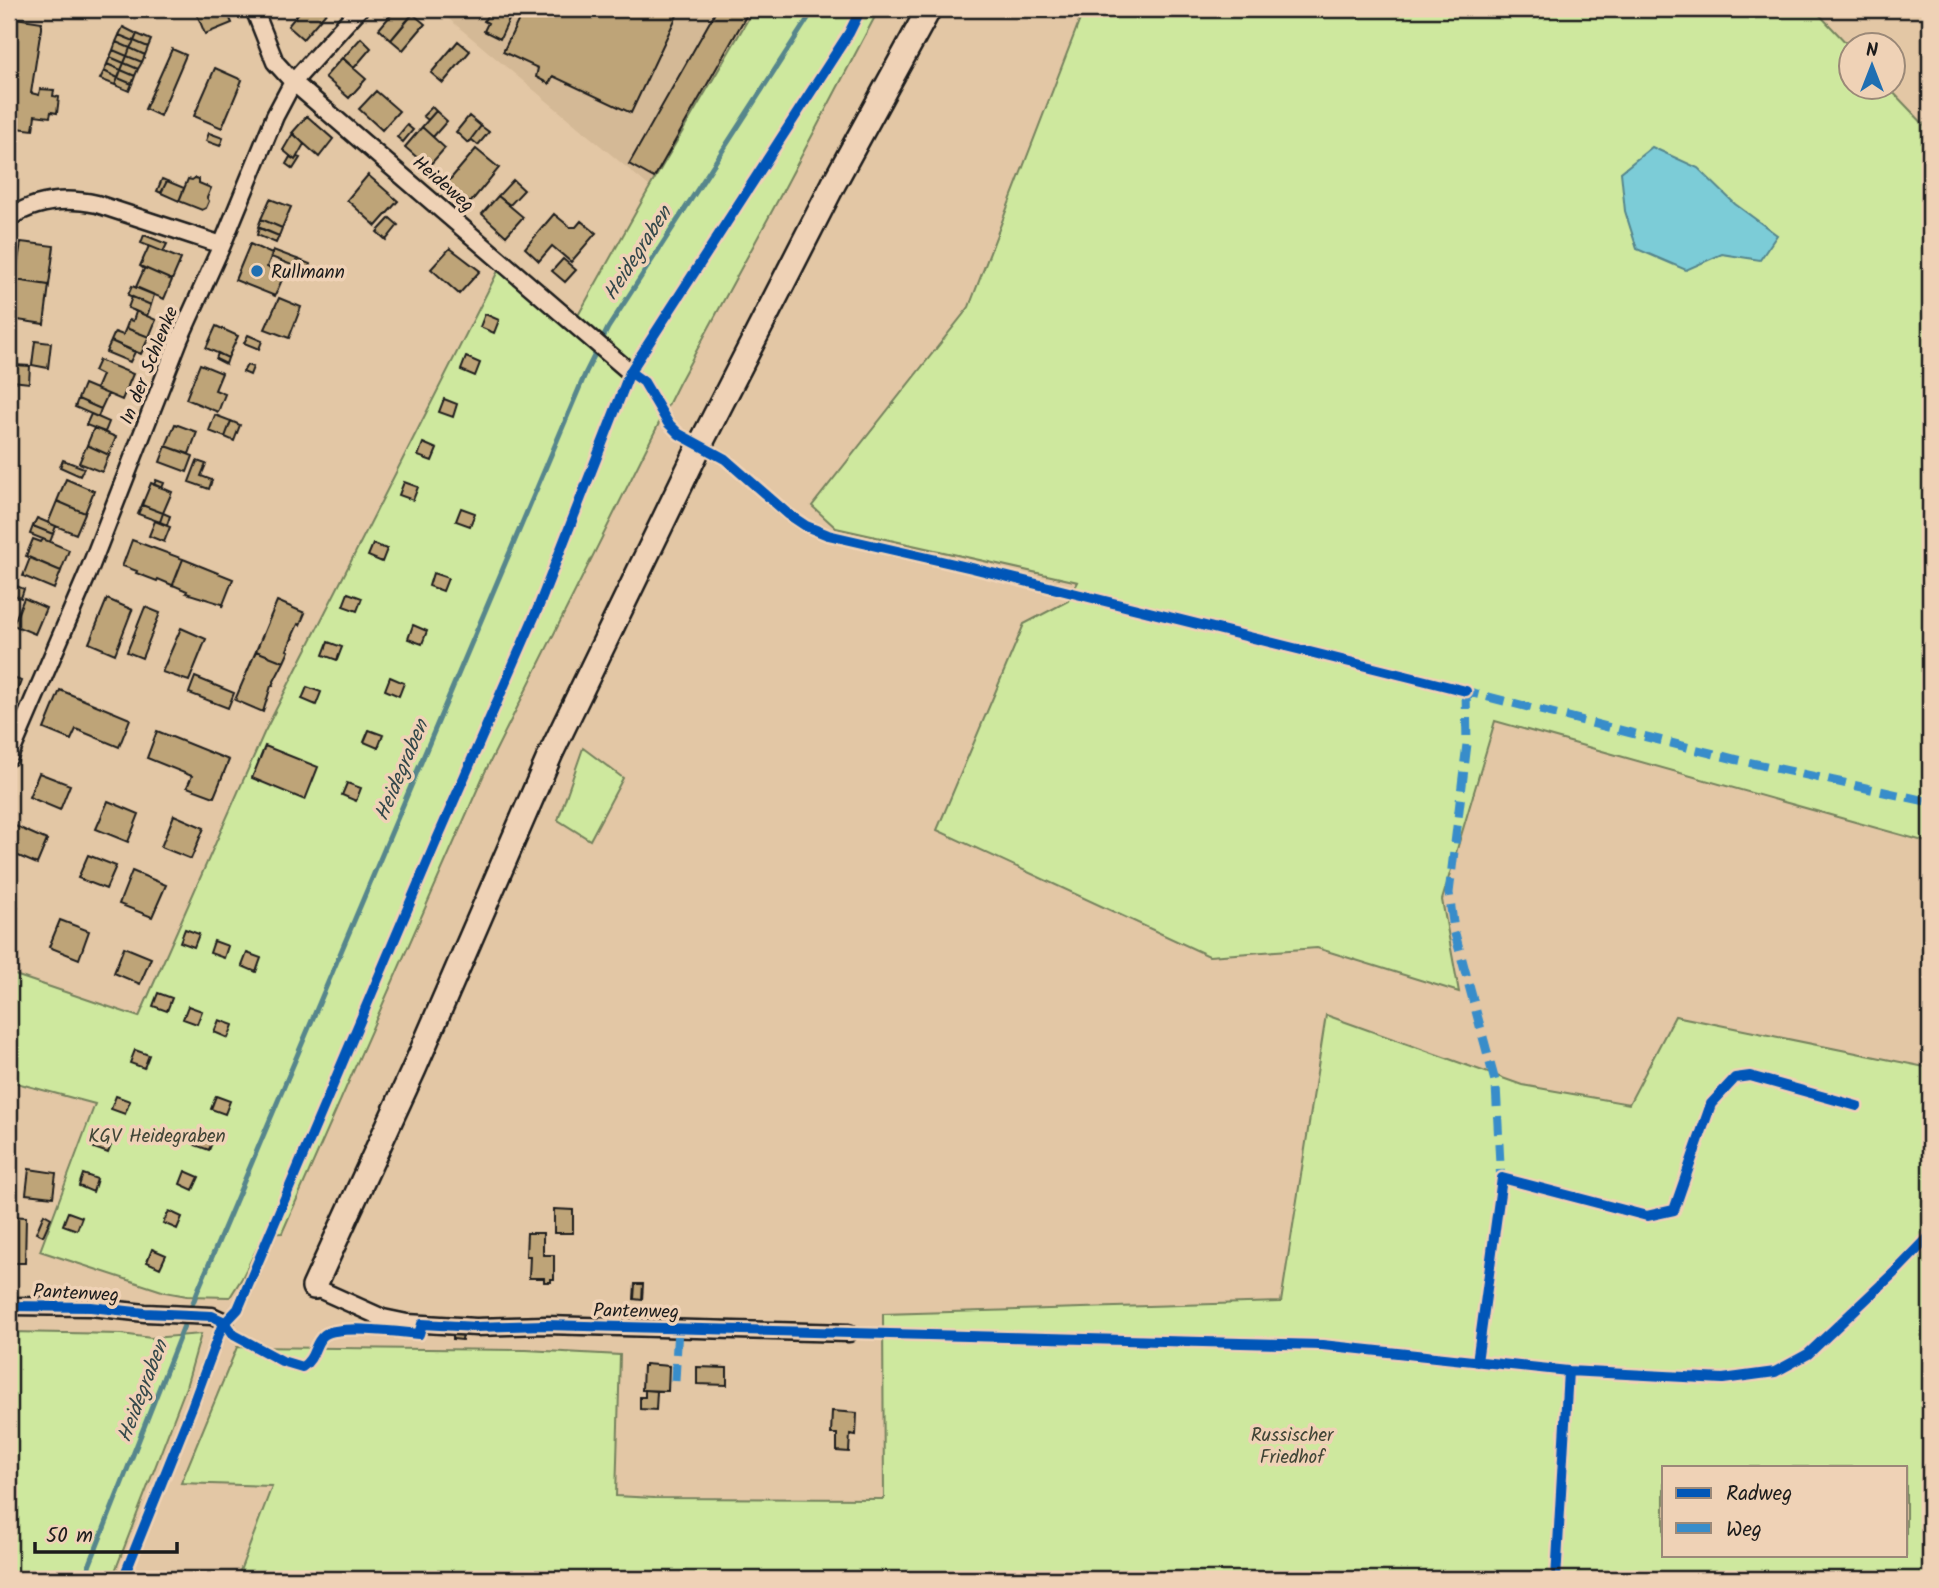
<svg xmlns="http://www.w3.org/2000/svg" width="1939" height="1588" viewBox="0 0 1939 1588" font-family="Kalam,sans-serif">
<rect width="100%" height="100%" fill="#e3c7a5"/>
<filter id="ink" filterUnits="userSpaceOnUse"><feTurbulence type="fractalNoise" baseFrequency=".0143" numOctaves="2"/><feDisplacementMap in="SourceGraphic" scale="14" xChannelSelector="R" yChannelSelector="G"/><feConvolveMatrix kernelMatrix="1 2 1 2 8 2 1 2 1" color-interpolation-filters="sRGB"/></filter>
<g filter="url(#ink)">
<path fill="#d4b996" d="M437,9h317l-104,178z"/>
<path fill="#cee89e" stroke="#75825d" stroke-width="2" fill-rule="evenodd" d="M754,9h125l-94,178 -106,196 -194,389 -203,461 -18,1 -22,44 -12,19 -43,-1 -22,-4 -125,-41 55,-147 -86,-23v-108l130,44 125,-284 235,-464 72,59 79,-141z
M1084,9h730l37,39 1,40h37l41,43v712l-435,-122 -53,179 17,92 -142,-44 -108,8 -272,-126 87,-206 44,-23 10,-19 -242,-54 -24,-22 157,-199z
M583,748l40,30 -33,62 -32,-20z
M1326,1015l196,70 107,19 46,-88 255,52v511h-1693l35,-93 -91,-3 56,-136 289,3 94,5 -4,141 38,2 230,1 -1,-185 398,-12zM1664,1467h242v88h-242z
M9,1332l113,2 29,4 50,-4 -15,53 -74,192h-103z"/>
<path fill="#7cccd7" stroke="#56868c" stroke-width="2" d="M1652,147l46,21 37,36 42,31 -17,25 -38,-6 -36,16 -49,-21 -12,-38 -4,-39z"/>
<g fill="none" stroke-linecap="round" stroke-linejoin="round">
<path stroke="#56868c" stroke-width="5" d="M84,1579l114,-289 388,-918 22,-44 206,-319"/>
</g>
<path fill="#bea478" stroke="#1c1c1c" stroke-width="2" d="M195,9h31l6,14 -27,11z
M302,9h27l-26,30 -15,-13z
M396,9h13l5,3 -23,28 -12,-11z
M491,9h23l-14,30 -16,-8 4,-8 -4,-2z
M524,9h156l-49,104 -78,-37 -4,8 -13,-7 2,-9 -35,-16z
M717,9h33l-96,169 -25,-14z
M413,14l12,10 -22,26 -12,-10z
M9,17l33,5 -11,71 8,2 1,-6 14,1 -1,6 6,1 -2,16 -6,-1 -1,5 -15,-2 -2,15 -24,-3z
M123,27l14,7 -3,7 -15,-6z
M137,34l14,6 -3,7 -14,-6z
M119,35l15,6 -4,7 -14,-6z
M361,38l10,10 -17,20 -11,-10z
M134,41l14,6 -3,8 -15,-7z
M458,41l12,10 -27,32 -12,-10z
M116,42l14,6 -3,8 -14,-6z
M130,48l15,7 -3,7 -15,-6z
M172,49l14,6 -26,61 -15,-7z
M113,50l14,6 -3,7 -14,-6z
M127,56l15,6 -4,7 -14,-6z
M110,57l14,6 -3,7 -14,-6z
M342,58l24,21 -17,19 -24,-21z
M124,63l14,6 -3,7 -14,-6z
M107,64l14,6 -3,8 -14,-7z
M215,68l27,12 -20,48 -28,-12z
M121,70l14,6 -3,8 -14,-6z
M104,71l14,7 -3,7 -15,-6z
M118,78l14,6 -3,7 -14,-6z
M376,91l23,20 -17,19 -23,-21z
M432,107l4,4 -8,9 -5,-4z
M436,111l11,10 -14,16 -11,-10z
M307,116l26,23 -14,18 -27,-24z
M469,116l12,10 -13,17 -12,-11z
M407,125l6,5 -10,12 -6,-5z
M481,126l8,6 -11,13 -6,-5 -4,3z
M422,127l23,21 -17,19 -23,-20z
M209,133l14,5 -3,8 -14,-5z
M293,133l11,11 -9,16 -12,-10z
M476,149l23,19 -29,35 -23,-20z
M290,157l5,3 2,-3 3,1 -7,11 -7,-5z
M368,175l30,26 -22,25 -29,-26z
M195,178l4,1v4l12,5 -4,10 2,3 -3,7 -4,2 -23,-9 9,-22 4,1z
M162,179l5,2 -6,12 -4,-2z
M513,180l11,10 -14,15 -12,-9z
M167,181l17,7 -5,13 -18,-8z
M498,196l25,21 -17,19 -24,-22z
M270,199l21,8 -9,21 -21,-9z
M554,214l16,13h6l5,-6 15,12 -25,29 -19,-16 -13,15 -14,-13z
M390,218l8,7 -12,15 -9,-8z
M261,219l21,9 -3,8 -21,-9z
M259,228l20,8 -3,7 -19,-8z
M144,235l23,9 -4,8 -22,-9z
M21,242l33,4 -5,39 -34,-5z
M250,244l22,10 -5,13 17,8 -9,21 -40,-16z
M149,246l32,13 -9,21 -32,-14z
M450,248l30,23 -21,23 -28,-25z
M273,250l24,9 -3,7 -23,-9z
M297,259l13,5 -2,8 -14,-6z
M563,259l13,11 -11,12 -13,-11z
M140,266l32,14 -8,19 -28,-12 8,-18z
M15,280l34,5 -5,39 -33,-5z
M132,286l22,9 -3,10 -23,-10z
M132,297l19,8 -4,11 -19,-8z
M279,298l22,9 -12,31 -24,-9z
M133,310l23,10 -7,17 -23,-9 3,-8 4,1 3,-9z
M485,314l14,6 -5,13 -14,-6z
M216,326l22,10 -10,22 -22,-10z
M126,328l23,9 -8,17 -30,-13 4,-9 8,3z
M248,335l14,6 -3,8 -15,-6z
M35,341l16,2 -3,25 -16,-3z
M111,341l24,11 -5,10 -24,-10z
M218,353l10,5 -2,6 -10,-5z
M466,357l14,6 -5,13 -14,-6z
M99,360l34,14 -11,26 -26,-11 6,-14 -8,-4z
M200,364l22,9 -7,17 10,4 -7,18 -32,-13z
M14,365l16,1 -1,17 -17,-2z
M247,365l6,2 -3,8 -7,-3z
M84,384l24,10 -7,15 -23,-10z
M78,399l23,10 -3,8 -23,-10z
M444,399l13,5 -4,13 -14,-5z
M91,414l18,8 -4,10 -19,-7z
M215,415l16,6 -6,16 -16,-6z
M231,421l9,4 -6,16 -9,-4z
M175,424l22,8 -8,22 -23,-8z
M94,428l22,9 -7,18 -22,-10z
M423,443l14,6 -5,12 -14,-5z
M87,445l22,10 -7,17 -23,-9z
M166,446l27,10 -6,16 -27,-10z
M63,460l21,8 -4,8 -20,-9z
M197,461l9,3 -5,12 11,4 -3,9 -20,-7z
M66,479l28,12 -9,22 -28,-12z
M156,480l8,3 -2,5 -8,-3z
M404,482l14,5 -5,13 -14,-5z
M151,483l21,9 -9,21 -21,-8z
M57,501l28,12 -9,21 -28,-11z
M142,505l21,8 -3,9 -22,-8z
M461,508l14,5 -5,13 -14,-5z
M163,513l7,3 -3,9 -7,-3z
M37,518l19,8 -3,8 -20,-8z
M155,521l15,6 -6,15 -15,-6z
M33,526l20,8 -3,8 -20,-8z
M33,539l8,3 2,-3 26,11 -8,21 -35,-15z
M132,540l51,19 -11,28v-2l-14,-6 -1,2 -21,-8 1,-2 -14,-5 -1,1z
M373,544l14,5 -5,13 -14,-6z
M30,558l31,13 -7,18 -31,-13z
M183,559l50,20 -11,28v-3l-36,-11 1,-2 -14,-6 -1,2z
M433,573l15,5 -5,13 -14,-5z
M9,583l15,6 -3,9 -12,-5z
M348,593l14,5 -5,13 -14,-5z
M24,598l22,10 -11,26 -22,-9z
M107,599l26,11h-1l-17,44 -26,-11z
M277,601l28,12 -5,12 -2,-1 -6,13 2,2 -2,-1 -5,12 2,1 -5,11 -28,-11z
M145,607l15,6 -18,45 -15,-6z
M413,625l14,6 -5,13 -14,-5z
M181,628l25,11 -17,42 -27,-9z
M328,642l14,5 -5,13 -14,-5z
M256,651l28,11 -12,23 2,1h-3l-8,26 -28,-12z
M9,676l12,5 -8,21 -4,-2z
M195,677l39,16 -6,15 -39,-15z
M390,677l14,6 -5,13 -14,-6z
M307,687l14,5 -5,13 -14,-6z
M60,690l70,29 -11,28 -43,-18 -5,11 -27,-11z
M369,730l14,5 -5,13 -14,-6z
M157,731l72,29 -15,37 -27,-10 5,-11 -45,-18z
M265,746l53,21 -13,33 -53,-22z
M39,773l31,12 -10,25 -31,-13z
M347,783l14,5 -5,13 -14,-6z
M108,801l31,13 -11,28 -32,-13z
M174,815l30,13 -13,31 -30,-12z
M13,825l34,15 -10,24 -28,-12v-17z
M88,855l28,11 -10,23 -28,-11z
M132,871l34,14 -14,32 -33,-13z
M9,903l9,4 -9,21z
M60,920l29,11 -10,28 -30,-12z
M185,929l14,5 -5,13 -14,-5z
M214,941l14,5 -4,12 -14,-5z
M124,947l27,11 -11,26 -26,-11z
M247,953l14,5 -5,14 -14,-6z
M158,993l14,5 -5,13 -14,-5z
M188,1006l14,5 -5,13 -14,-5z
M219,1020l14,5 -5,13 -14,-6z
M135,1050l14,5 -5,13 -14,-5z
M116,1096l14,5 -5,13 -14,-5z
M216,1096l14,5 -5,13 -14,-5z
M200,1132l14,6 -5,12 -14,-5z
M99,1135l14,5 -5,13 -14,-5z
M29,1169l27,4 -3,24 -27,-3z
M185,1171l14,6 -6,13 -13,-6z
M83,1174l14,5 -4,13 -14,-6z
M554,1209l19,1v23h-19z
M169,1211l13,6 -5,12 -14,-6z
M68,1212l14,5 -5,13 -14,-5z
M44,1214l7,4 -8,18 -7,-3z
M9,1216l17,1 -1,46h-16z
M527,1233h16v22h11v24h-3v3h-7v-4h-15l1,-22h-4z
M152,1249l14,6 -6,13 -13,-6z
M635,1284h8l-1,16 -8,-1z
M453,1333h10l-1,7 -9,-1z
M645,1364l24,2 -1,25 -26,-1 1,-24h2z
M697,1367l30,1v17l-30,-1z
M645,1390l12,1 -1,19 -16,-1v-12h5z
M832,1411l25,2 -1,22 -6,-1 -1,18 -12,-1v-17h-6z"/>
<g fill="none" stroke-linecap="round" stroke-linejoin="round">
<g stroke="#1c1c1c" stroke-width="21">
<path id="street" d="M254,9l21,53 18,20 337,290
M9,218c27,-18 56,-21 88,-14l125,41
M9,757l79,-184 91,-233 43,-95 53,-129 18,-34 66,-73
M314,1287l69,31 24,5 69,4 69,-2 304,8
M9,1306l82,1 54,6 67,3 13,6"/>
</g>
<g stroke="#1c1c1c" stroke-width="28">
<path id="secondary" d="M314,1287l100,-218 137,-316 149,-308 134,-262 95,-174"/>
</g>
<use href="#street" stroke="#efd2b6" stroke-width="16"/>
<use href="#secondary" stroke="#efd2b6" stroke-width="23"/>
<path stroke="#388dca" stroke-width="9" stroke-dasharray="18 9" stroke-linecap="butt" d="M1461,690l273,69 196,43
M1466,691l1,53 -18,149 5,37 42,155 5,99
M675,1381l3,-53"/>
<g stroke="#efd2b6" stroke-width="15">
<path id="cycleway" d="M630,372l14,10 24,41 11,11 46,25 63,55 18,12 22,9 144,33 494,123
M9,1306l82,1 54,6 67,3 13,6 9,13 48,26 20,6c14,-9 11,-23 22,-32 15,-11 75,-3 95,-1l3,-10 54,3 69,-2 777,20 246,26 155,8 52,-7 33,-18 91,-86 31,-32
M1477,1362l25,-184 145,38 27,-6 37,-106 24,-26 15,-2 107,30
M123,1579l69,-172 30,-81 16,-17 197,-465 103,-236 92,-236 219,-339 12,-24
M1556,1579l12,-208"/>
</g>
<use href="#cycleway" stroke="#0057b8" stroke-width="10"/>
</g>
</g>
<circle fill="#1f6fb2" stroke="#efd2b6" stroke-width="2.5" cx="257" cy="271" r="7"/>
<g text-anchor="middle" stroke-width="7" stroke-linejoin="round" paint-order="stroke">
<g font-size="19" fill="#1c1c1c" stroke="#efd2b6">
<text transform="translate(444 183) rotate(41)" y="7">Heideweg</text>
<text transform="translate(148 365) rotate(-68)" y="7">In der Schlenke</text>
<text transform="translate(76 1292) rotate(3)" y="7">Pantenweg</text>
<text transform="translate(636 1310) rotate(1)" y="7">Pantenweg</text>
</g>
<g font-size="19" fill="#1c1c1c" stroke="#efd2b6" text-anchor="start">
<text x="271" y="278">Rullmann</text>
</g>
<g font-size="19" fill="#404536" stroke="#efd2b6">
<text x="157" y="1142">KGV Heidegraben</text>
<text x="1292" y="1441">Russischer<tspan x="1292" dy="22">Friedhof</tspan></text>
</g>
<g font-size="21" font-style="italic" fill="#34484b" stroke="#efd2b6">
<text transform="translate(637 253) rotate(-57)" y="7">Heidegraben</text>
<text transform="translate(401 770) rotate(-67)" y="7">Heidegraben</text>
<text transform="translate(142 1391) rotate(-69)" y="7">Heidegraben</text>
</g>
</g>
<rect width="1939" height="1588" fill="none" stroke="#efd2b6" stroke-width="35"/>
<rect x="18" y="18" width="1904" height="1553" fill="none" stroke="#1c1c1c" stroke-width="2.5" filter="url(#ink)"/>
<rect x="1662" y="1466" width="245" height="91" fill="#efd2b6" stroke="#9b8978" stroke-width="2"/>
<rect x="1676" y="1488" width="35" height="10" fill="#0057b8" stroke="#9b8978" stroke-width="2"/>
<text x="1726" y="1500" font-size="21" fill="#1c1c1c">Radweg</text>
<rect x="1676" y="1523" width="35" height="10" fill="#388dca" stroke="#9b8978" stroke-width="2"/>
<text x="1726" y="1536" font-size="21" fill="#1c1c1c">Weg</text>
<g transform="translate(1872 66)"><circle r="33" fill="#efd2b6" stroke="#9b8978" stroke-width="2"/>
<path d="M0-5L12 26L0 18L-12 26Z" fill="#1f6fb2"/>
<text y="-10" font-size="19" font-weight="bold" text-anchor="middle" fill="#1c1c1c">N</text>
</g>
<path d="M35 1542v10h142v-10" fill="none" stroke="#1c1c1c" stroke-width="3.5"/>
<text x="46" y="1542" font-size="21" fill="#1c1c1c" stroke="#efd2b6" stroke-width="5" paint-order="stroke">50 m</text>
</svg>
